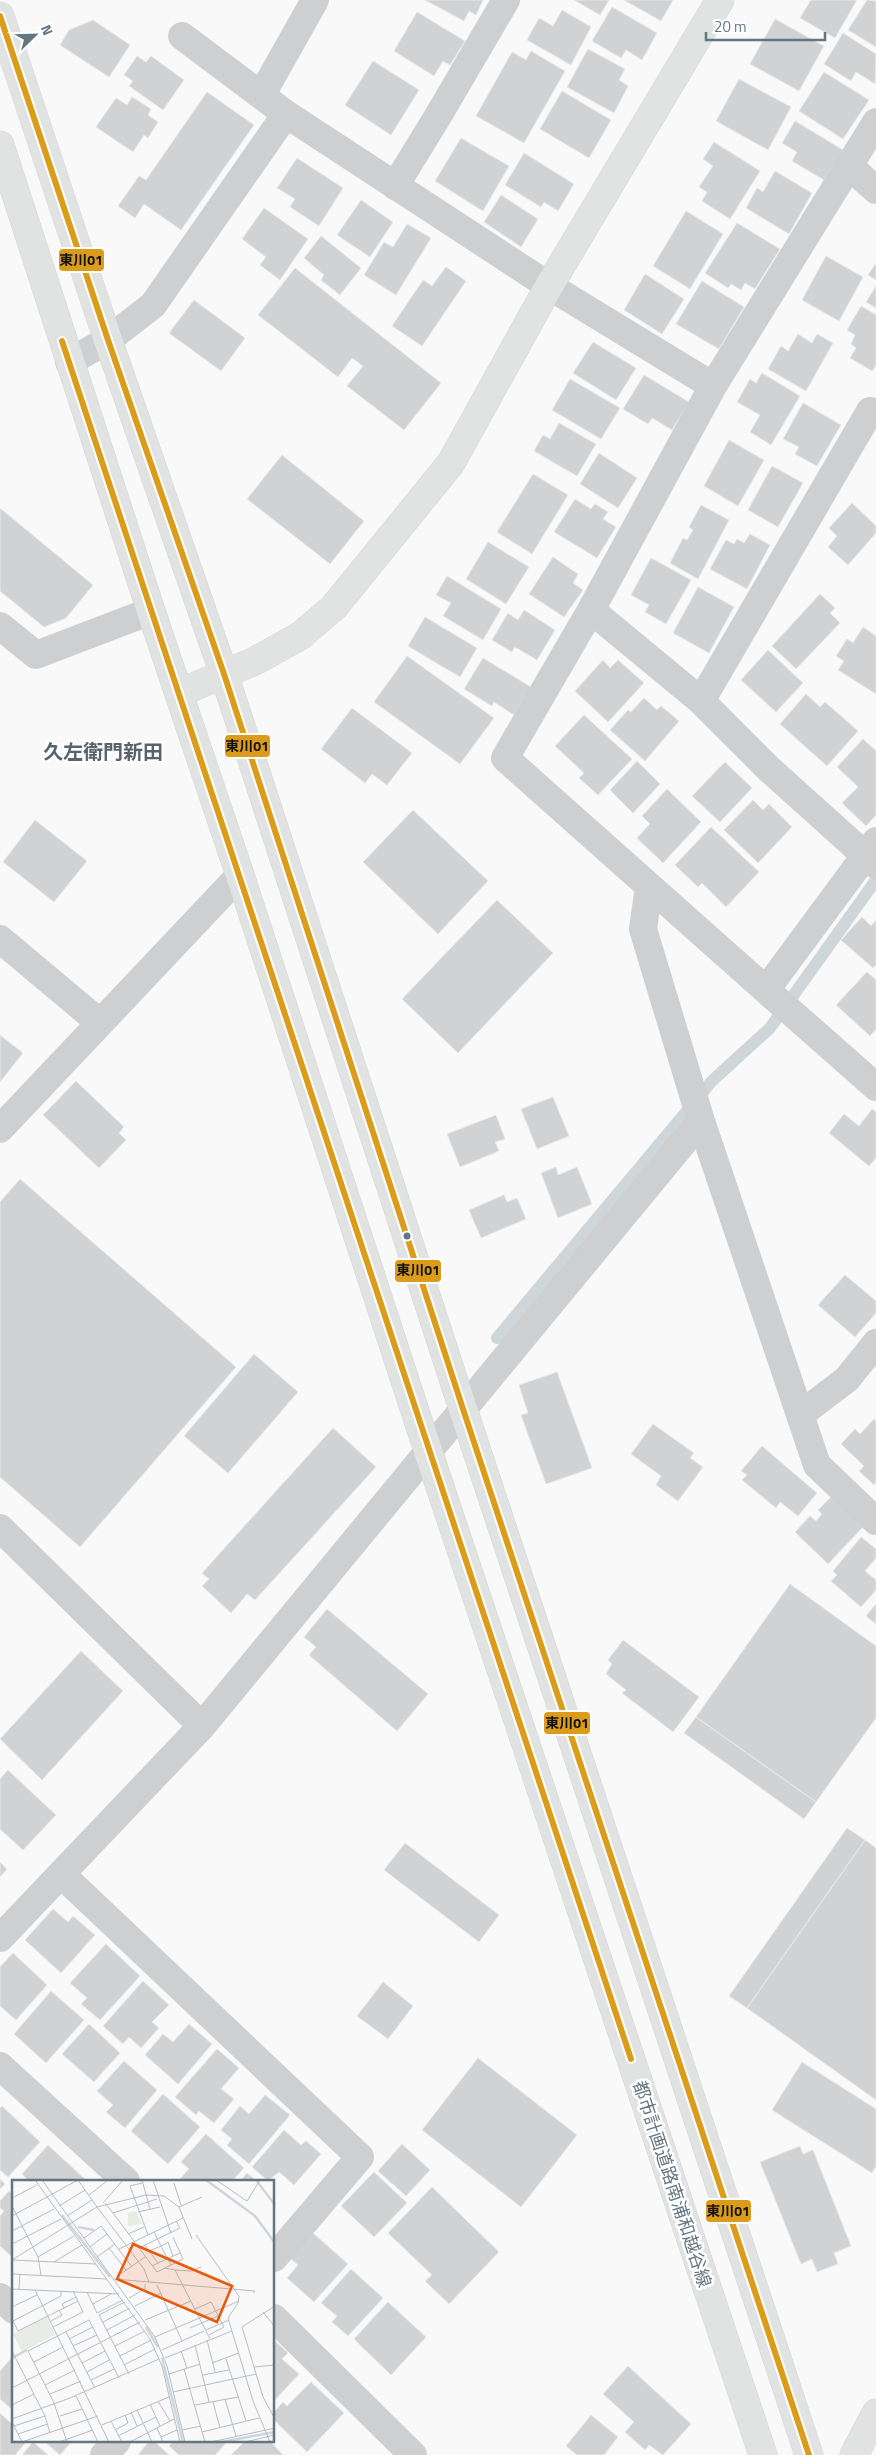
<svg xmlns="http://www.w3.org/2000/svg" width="876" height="2455" viewBox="0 0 876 2455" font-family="'Titillium Web','Noto Sans JP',sans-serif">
<rect width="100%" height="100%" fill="#f9f9f9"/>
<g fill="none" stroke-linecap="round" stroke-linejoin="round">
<path stroke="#ced6d9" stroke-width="12" d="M497,1338l215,-257 58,-53 106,-148"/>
</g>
<path fill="#d0d2d3" stroke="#e8e8e8" d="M425,0h58l-7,15 -7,-4 -5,10z
M574,0h35l-9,15z
M624,0h49l-12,21z
M811,0h46l-22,38 -35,-20z
M867,0l9,1v46l-28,-17z
M612,7l45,26 -15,27 -16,-10 -5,8 -29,-17z
M562,10l29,17 -20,38 -44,-25 12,-22 14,8z
M417,12l48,29 -15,24 -7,-4 -9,15 -40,-25z
M775,19l49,27 -25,45 -49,-27z
M93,20l37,25 -21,32 -49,-32 9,-15z
M843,33l33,21 -1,30 -19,-12 -5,9 -27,-17z
M588,49l37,20 -6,11 9,6 -14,27 -47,-26z
M531,51l34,20 -41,72 -48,-27 36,-64 14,8z
M137,56l9,6 5,-6 33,24 -21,30 -34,-24 4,-5 -9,-6z
M373,61l46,29 -28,45 -46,-30z
M824,72l45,28 -26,39 -44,-28z
M739,79l52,28 -23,43 -52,-29z
M562,91l49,29 -22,38 -49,-29z
M207,92l47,33 -73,105 -37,-26 -9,14 -17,-12 21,-30 7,4z
M132,97l19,12 -3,6 10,7 -10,16 -4,-3 -11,17 -37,-25 20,-29 11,7z
M795,121l48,29 -19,30 -32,-19 5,-9 -15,-9z
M461,138l48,28 -26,45 -48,-30z
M714,142l46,29 -30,48 -28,-18 5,-9 -8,-5 14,-21 -10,-7z
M524,153l50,31 -16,27 -14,-9 -3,5 -36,-22z
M297,158l46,30 -24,38 -29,-19 5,-8 -18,-11z
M775,171l37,22 -23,41 -43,-26 11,-20 6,4z
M501,195l37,24 -17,28 -37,-25z
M361,200l32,22 -23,35 -33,-22z
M264,208l44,31 -28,41 -20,-15 6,-8 -24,-18z
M686,211l37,23 -33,55 -37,-23z
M737,223l43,26 -25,40 -10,-6 -4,7 -10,-6 -3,4 -23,-15z
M407,224l24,14 -35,57 -32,-20 20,-33 9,5z
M321,236l40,32 -21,27 -19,-15 3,-5 -20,-17z
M826,256l37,21 -24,44 -37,-21z
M876,263v17l-8,-5z
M446,267l20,14 -44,65 -30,-20 31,-46 9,6z
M295,268l146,115 -37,47 -57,-44 16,-20 -11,-8 -14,19 -80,-62z
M645,274l39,25 -22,35 -38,-24z
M702,281l42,26 -25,42 -43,-25z
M876,286v22l-10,-6z
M194,300l51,38 -24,33 -52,-38z
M861,306l15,9v50l-4,6 -22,-13 6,-10 -5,-4 4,-9 -8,-5z
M798,334l14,9 5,-9 16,9 -27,48 -38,-22 13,-23 7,5z
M593,342l43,26 -20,32 -43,-27z
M762,373l38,23 -29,49 -21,-13 10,-17 -23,-13 13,-23 6,4z
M644,375l45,27 -17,28 -20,-12 -4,6 -25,-15z
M570,379l50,29 -19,31 -49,-29z
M803,403l38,22 -24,41 -22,-12 4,-7 -16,-8z
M559,423l37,21 -19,32 -43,-25 9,-16 7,4z
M729,440l35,20 -26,46 -34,-20z
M599,453l38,25 -19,30 -38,-24z
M282,455l82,66 -34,43 -83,-65z
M772,466l31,17 -25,44 -30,-17z
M533,474l35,21 -36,59 -35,-22z
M575,499l16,10 4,-5 13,8 -5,7 13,8 -19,31 -43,-26z
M852,503l24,23v7l-28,32 -20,-18 9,-11 -8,-8z
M701,505l28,15 -31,59 -28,-16 13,-25 4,2 6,-10 -4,-3z
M0,508l93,77 -27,33 -22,9 -44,-36z
M750,534l20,11 -23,44 -37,-20 16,-29 8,4 3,-5 7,4z
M488,542l41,25 -23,37 -40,-25z
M553,557l25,17 -5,9 10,7 -19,27 -35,-23z
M651,558l40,22 -25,44 -21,-12 4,-7 -18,-10z
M447,576l54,33 -18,31 -40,-24 8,-13 -15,-8z
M698,587l36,20 -25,46 -36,-20z
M820,594l15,14 -5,5 10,10 -44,46 -24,-23z
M524,610l31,20 -18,30 -22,-13 -3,5 -20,-12 16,-27 10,7z
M425,617l52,31 -17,29 -52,-31z
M863,627l13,9v58l-38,-24 6,-9 -8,-5 11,-17 6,4z
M768,650l35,33 -27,29 -35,-32z
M407,656l87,62 -34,46 -86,-62z
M483,658l48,29 -17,28 -20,-13 -2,4 -28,-17z
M603,660l7,8 8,-8 26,23 -36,39 -33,-31z
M806,694l14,13 5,-5 33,29 -31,35 -47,-42z
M644,698l13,12 4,-4 18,15 -34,40 -35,-31 18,-20 3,2z
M352,708l60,45 -25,32 -15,-11 -7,9 -44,-34z
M584,715l48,44 -34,36 -19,-17 5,-5 -29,-27z
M863,739l13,12v64l-10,11 -24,-23 16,-16 -21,-20z
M637,761l23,23 -27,29 -23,-23z
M725,762l27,26 -32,34 -28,-26z
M667,789l34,33 -38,41 -26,-25 13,-14 -8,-8z
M753,800l10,10 6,-6 23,23 -34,36 -34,-33z
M413,810l75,71 -50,53 -75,-72z
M35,820l52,41 -33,41 -51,-40z
M711,827l48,45 -33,35 -24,-24 -4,4 -23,-22z
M497,900l56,53 -95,100 -56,-54z
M862,917l9,9 5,-6v45l-3,3 -32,-28z
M867,972l9,8v49l-6,7 -34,-31z
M0,1035l23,18 -23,29z
M76,1081l48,46 -5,6 7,7 -27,28 -56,-53z
M553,1097l16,39 -32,13 -16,-40z
M872,1109l4,3v46l-7,8 -40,-33 15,-19 15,12z
M496,1115l9,24 -10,3 4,9 -39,16 -13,-33z
M556,1167l2,8 19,-8 15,37 -34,14 -17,-45z
M20,1179l216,188 -156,180 -80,-70v-275z
M504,1195l3,7 10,-4 9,21 -45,19 -12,-28z
M845,1275l31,26v12l-21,24 -37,-32z
M254,1354l44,38 -70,81 -44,-37z
M557,1372l35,96 -46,16 -25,-69 7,-2 -9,-28z
M874,1419l2,2v61l-2,3 -15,-14 5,-5 -23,-22 14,-15 5,5z
M653,1424l41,29 -4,5 13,9 -25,34 -22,-16 5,-9 -30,-22z
M333,1428l43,39 -121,133 -8,-6 -16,19 -29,-27 7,-7 -7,-6z
M762,1446l55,47 -19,23 -18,-14 -4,6 -34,-28 5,-5 -6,-4z
M831,1497l32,30 -35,37 -33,-32 15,-16 6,5 6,-7 -4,-4z
M861,1537l15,12v9l-11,13 11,9v10l-15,17 -30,-26 6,-6 -4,-4z
M790,1584l86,62v72l-60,84 -120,-85z
M876,1604v20l-10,-8z
M327,1609l101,85 -31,37 -88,-76 7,-8 -12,-10z
M623,1640l76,57 -26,35 -51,-39 4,-3 -20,-16 6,-10 -4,-4z
M81,1651l42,40 -81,89 -42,-41z
M696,1717l120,85 -12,17 -120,-86z
M8,1770l48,45 -33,35 -23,-21v-50z
M847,1828l18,12 -118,168 -18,-12z
M865,1840l11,8v252l-129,-92z
M405,1843l94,72 -20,27 -95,-72z
M0,1862l7,7 -7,8z
M53,1909l15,13 5,-6 22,19 -34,38 -36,-33z
M106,1944l34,32 -40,44 -19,-16 6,-6 -17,-15z
M13,1953l34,32 -31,35 -16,-14v-39z
M143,1981l26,24 -17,17 7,6 -18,20 -12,-11 -6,7 -20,-18z
M383,1982l30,24 -25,33 -31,-23z
M51,1991l33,29 -38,43 -32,-29z
M89,2024l31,29 -26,29 -32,-28z
M189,2024l23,20 -34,40 -33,-29 18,-21 10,8z
M217,2049l22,19 -18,21 13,10 -20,24 -15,-12 -3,4 -21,-18z
M478,2058l99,77 -56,72 -99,-77z
M124,2061l33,29 -32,38 -19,-16 7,-7 -16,-14z
M802,2062l74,47v57l-4,7 -100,-63z
M163,2094l37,33 -32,37 -37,-33z
M265,2095l25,20 -41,49 -22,-19 5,-6 -11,-9 19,-24 9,8z
M2,2106l38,36 -32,35 -8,-7v-62z
M284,2130l17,15 5,-4 15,13 -27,31 -15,-13 -11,9 -16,-14z
M206,2134l38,34 -12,13h-54l11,-12 -8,-7z
M402,2144l28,26 -24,26 -28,-25z
M48,2145l39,36h-58l-7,-7z
M800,2146l3,8 10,-4 38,96 -17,7 4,11 -21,8 -5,-13 -11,5 -41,-102z
M374,2172l33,31 -33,34 -33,-31z
M247,2173l10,8h-17z
M0,2179l5,5 -5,5z
M432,2187l67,65 -50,52 -24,-23 7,-6 -44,-42z
M9,2191l5,4 -1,63 -13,-12v-30l4,-5 -4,-3v-7z
M313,2233l35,31 -34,38 -27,-24 11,-13 -8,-7z
M351,2269l32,29 -35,38 -16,-14 5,-6 -16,-13z
M388,2302l38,35 -35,38 -37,-36z
M274,2340l14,13 -6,6 17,15 -25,27z
M14,2355v56l-14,-12v-28z
M628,2366l63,58 -28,31 -14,-10 -4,5 -20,-18 9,-10 -31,-28z
M311,2382l33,31 -37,39 -33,-32v-8l9,-10 4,4z
M0,2413l14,13v15h13l-12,14h-15z
M591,2415l27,22 -14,18h-27l-11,-9z
M44,2441h28l-12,14z
M149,2441h5l15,14h-31z
M174,2441h54l-13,14h-36l-10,-9z
M245,2441h25l13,14h-52z
M33,2442l15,13h-26z"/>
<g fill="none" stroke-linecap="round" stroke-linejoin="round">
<g stroke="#d5d6d7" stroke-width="29">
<path id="secondary" d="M0,16l108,324 116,334 239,735 346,1046
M0,145l151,466 89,264 189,579 334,1001
M179,693l76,-32 45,-25 34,-29 117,-144 98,-177 171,-286
M854,2455l22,-42"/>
</g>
<path stroke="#cecfd0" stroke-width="28" d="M182,36l104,78 263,172 164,100
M262,94l53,-94
M848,165l28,25
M395,186l43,-70 68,-116
M69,362l39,-22 45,-35 133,-191
M591,610l110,91 169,-290
M0,626l36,29 115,-44
M701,701l68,68 107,96
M649,886l117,104 110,-149
M0,939l99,83
M766,990l110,97
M701,1121l116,344 59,56
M0,1129l240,-254
M800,1415l47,-36 29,-36
M0,1528l202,198
M61,1874l299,283 -86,101
M0,1938l202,-212 499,-605 -58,-192 6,-43 -144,-128 86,-148 122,-224 163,-264
M0,2066l126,115
M0,2297l14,13
M274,2318l139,137
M104,2455l13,-14"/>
<use href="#secondary" stroke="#e1e2e2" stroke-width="28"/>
<g stroke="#fff" stroke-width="10">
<path id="bus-1" d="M0,16l108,324 116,334 239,735 346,1046
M62,341l569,1718"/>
</g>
<use href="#bus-1" stroke="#da9c1a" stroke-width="6"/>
</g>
<circle fill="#657683" stroke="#fff" stroke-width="2" cx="407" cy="1236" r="4.5"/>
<g text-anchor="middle" stroke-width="5" stroke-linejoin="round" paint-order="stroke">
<g font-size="18" fill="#657683" stroke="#fff">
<text transform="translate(672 2184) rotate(72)" y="6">都市計画道路南浦和越谷線</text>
</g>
<g font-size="20" font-weight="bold" fill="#57646e" stroke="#fff">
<text x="103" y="759">久左衛門新田</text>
</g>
</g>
<g transform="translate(12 2180)">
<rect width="262" height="262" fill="#f9f9f9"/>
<path d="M124,31l6,13 -14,2v-13z" fill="#e8ebe6"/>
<path d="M35,137l8,18 -33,17 -9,-18z" fill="#e8ebe6"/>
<path d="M34,139l7,13 -16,1 -4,-7z" fill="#e8ebe6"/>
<path fill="none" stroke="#ced6d9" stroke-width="2.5" d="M194,0l49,36 20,27M244,0l19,25M50,35l48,62M66,47l16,3M134,147l12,20M0,178l15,-8M150,178l21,84M210,262l53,-10"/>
<path fill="none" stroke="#b5bdc3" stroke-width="1" d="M23,0l115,159 12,27 18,76M30,0l113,157 12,29 18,76M130,0l8,29M141,0l18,53M204,0l31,21 13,-21M130,3l-12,3 18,49M162,3l7,22M77,15l19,-15M0,18l25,-13M91,23l20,-23M93,23l8,10 44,-14M0,26l26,51 3,18M47,26l26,-16M167,27l23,-10M126,32l22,-5M101,33l44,59 8,-4 10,2 35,69M0,36l66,-36M55,36l25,-16M0,51l42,-22M142,52l7,14 7,-4 5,14M116,54l16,-7M184,55l43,61 -1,7 -10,15 25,83 17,41M72,58l17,-12 31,41M0,64l49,-25M133,65l4,6 12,-5 10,19 -6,3M78,67l17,-13M97,68l17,22M127,68l41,-20 -4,-7M107,69l64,-31M137,71l9,12 -6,3M26,77l36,-21M85,77l18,-13M0,80l85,-53 -19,-27M0,80l84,4M42,82l28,-17M146,83l22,-10M159,85l12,-6 -10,-22M163,90l16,1 10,-4M110,93l23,-16M0,94l95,5M102,99l141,12 -2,2M137,102l-5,-13 -47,-62 49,-12 18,1 15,11 13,32M145,105l25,56 22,-10M0,109l107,5M7,109l1,-15M23,110l74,152M75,112l10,21 26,-13M117,118l16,-9v-5M113,122l-26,13 30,59M81,124l18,-10M123,126l26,-13M263,126l-33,21 21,70 12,22M0,127l25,-12M52,128l-2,-4 14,-7M183,129l16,-7 13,25 -15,8M251,132l12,15M0,139l6,12 60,-30M133,140l46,-19M1,141l48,-25v-5M39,141l11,-6 -3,-5M91,142l27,-14M41,147l30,-15 -10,-21M178,148l28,-12M95,150l28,-15M194,150l23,-10M54,152l29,56M143,157l84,-36M57,159l24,-12M195,160l8,32M183,165l14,57M61,166l24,-11M103,166l30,-15M150,170l20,-9M0,171l33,65 5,17M169,171l6,17M108,176l31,-16M153,178l67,-27M214,179l20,62M22,182l29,-15M70,183l23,-12M200,183l27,-10M112,185l31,-16M242,187l21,-2M172,189l21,73M75,192l22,-12M157,194l31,-10M191,195l26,-5M79,200l23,-11M33,205l30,-15M0,208l128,-66M161,212l83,-18M38,214l31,-13M64,216l22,46M213,219l11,37M146,221l12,20M201,222l7,26M138,224l10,22M0,225l22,-11M183,225l43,-8M125,230l15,32M119,232l6,14M48,236l22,-7M0,239l58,-21 89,-39M99,241l11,21M0,242l10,20M90,245l67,-28M2,246l31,-10M145,248l6,14M103,250l13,-7 -3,-8M170,250l19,-4M190,252l57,-14M6,254l30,-10M106,256l38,-19M149,257l16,-7M10,262l76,-26M47,262l34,-12M55,262l-13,-39 -26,-52 61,-31 30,58M118,262l44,-23M199,262l64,-14M233,262l30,-7"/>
<path fill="#e8590c" fill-opacity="0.15" stroke="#e8590c" stroke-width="2.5" d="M121,64l99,42 -15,36 -100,-43z"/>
<rect width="262" height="262" fill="none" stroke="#657683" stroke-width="2.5"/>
</g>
<g stroke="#fff" stroke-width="2">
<rect x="58" y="248" width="47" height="24" rx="5" fill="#da9c1a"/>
<rect x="224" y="734" width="47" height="24" rx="5" fill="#da9c1a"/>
<rect x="394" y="1259" width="48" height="24" rx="5" fill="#da9c1a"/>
<rect x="543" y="1711" width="48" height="24" rx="5" fill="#da9c1a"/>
<rect x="705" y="2199" width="47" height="24" rx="5" fill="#da9c1a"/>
</g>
<g font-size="14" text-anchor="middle" font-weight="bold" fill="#111">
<text x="81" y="265">東川01</text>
<text x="247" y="751">東川01</text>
<text x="418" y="1275">東川01</text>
<text x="567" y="1728">東川01</text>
<text x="728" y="2216">東川01</text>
</g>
<g transform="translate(35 35) rotate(67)" stroke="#ffffff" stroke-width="4" paint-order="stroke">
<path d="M0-4L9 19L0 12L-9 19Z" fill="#657683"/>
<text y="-8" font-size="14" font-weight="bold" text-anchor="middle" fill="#657683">N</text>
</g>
<path d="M706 32v8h119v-8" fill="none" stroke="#657683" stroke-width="2.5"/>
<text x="714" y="32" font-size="15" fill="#657683" stroke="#ffffff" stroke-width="4" paint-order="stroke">20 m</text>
</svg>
